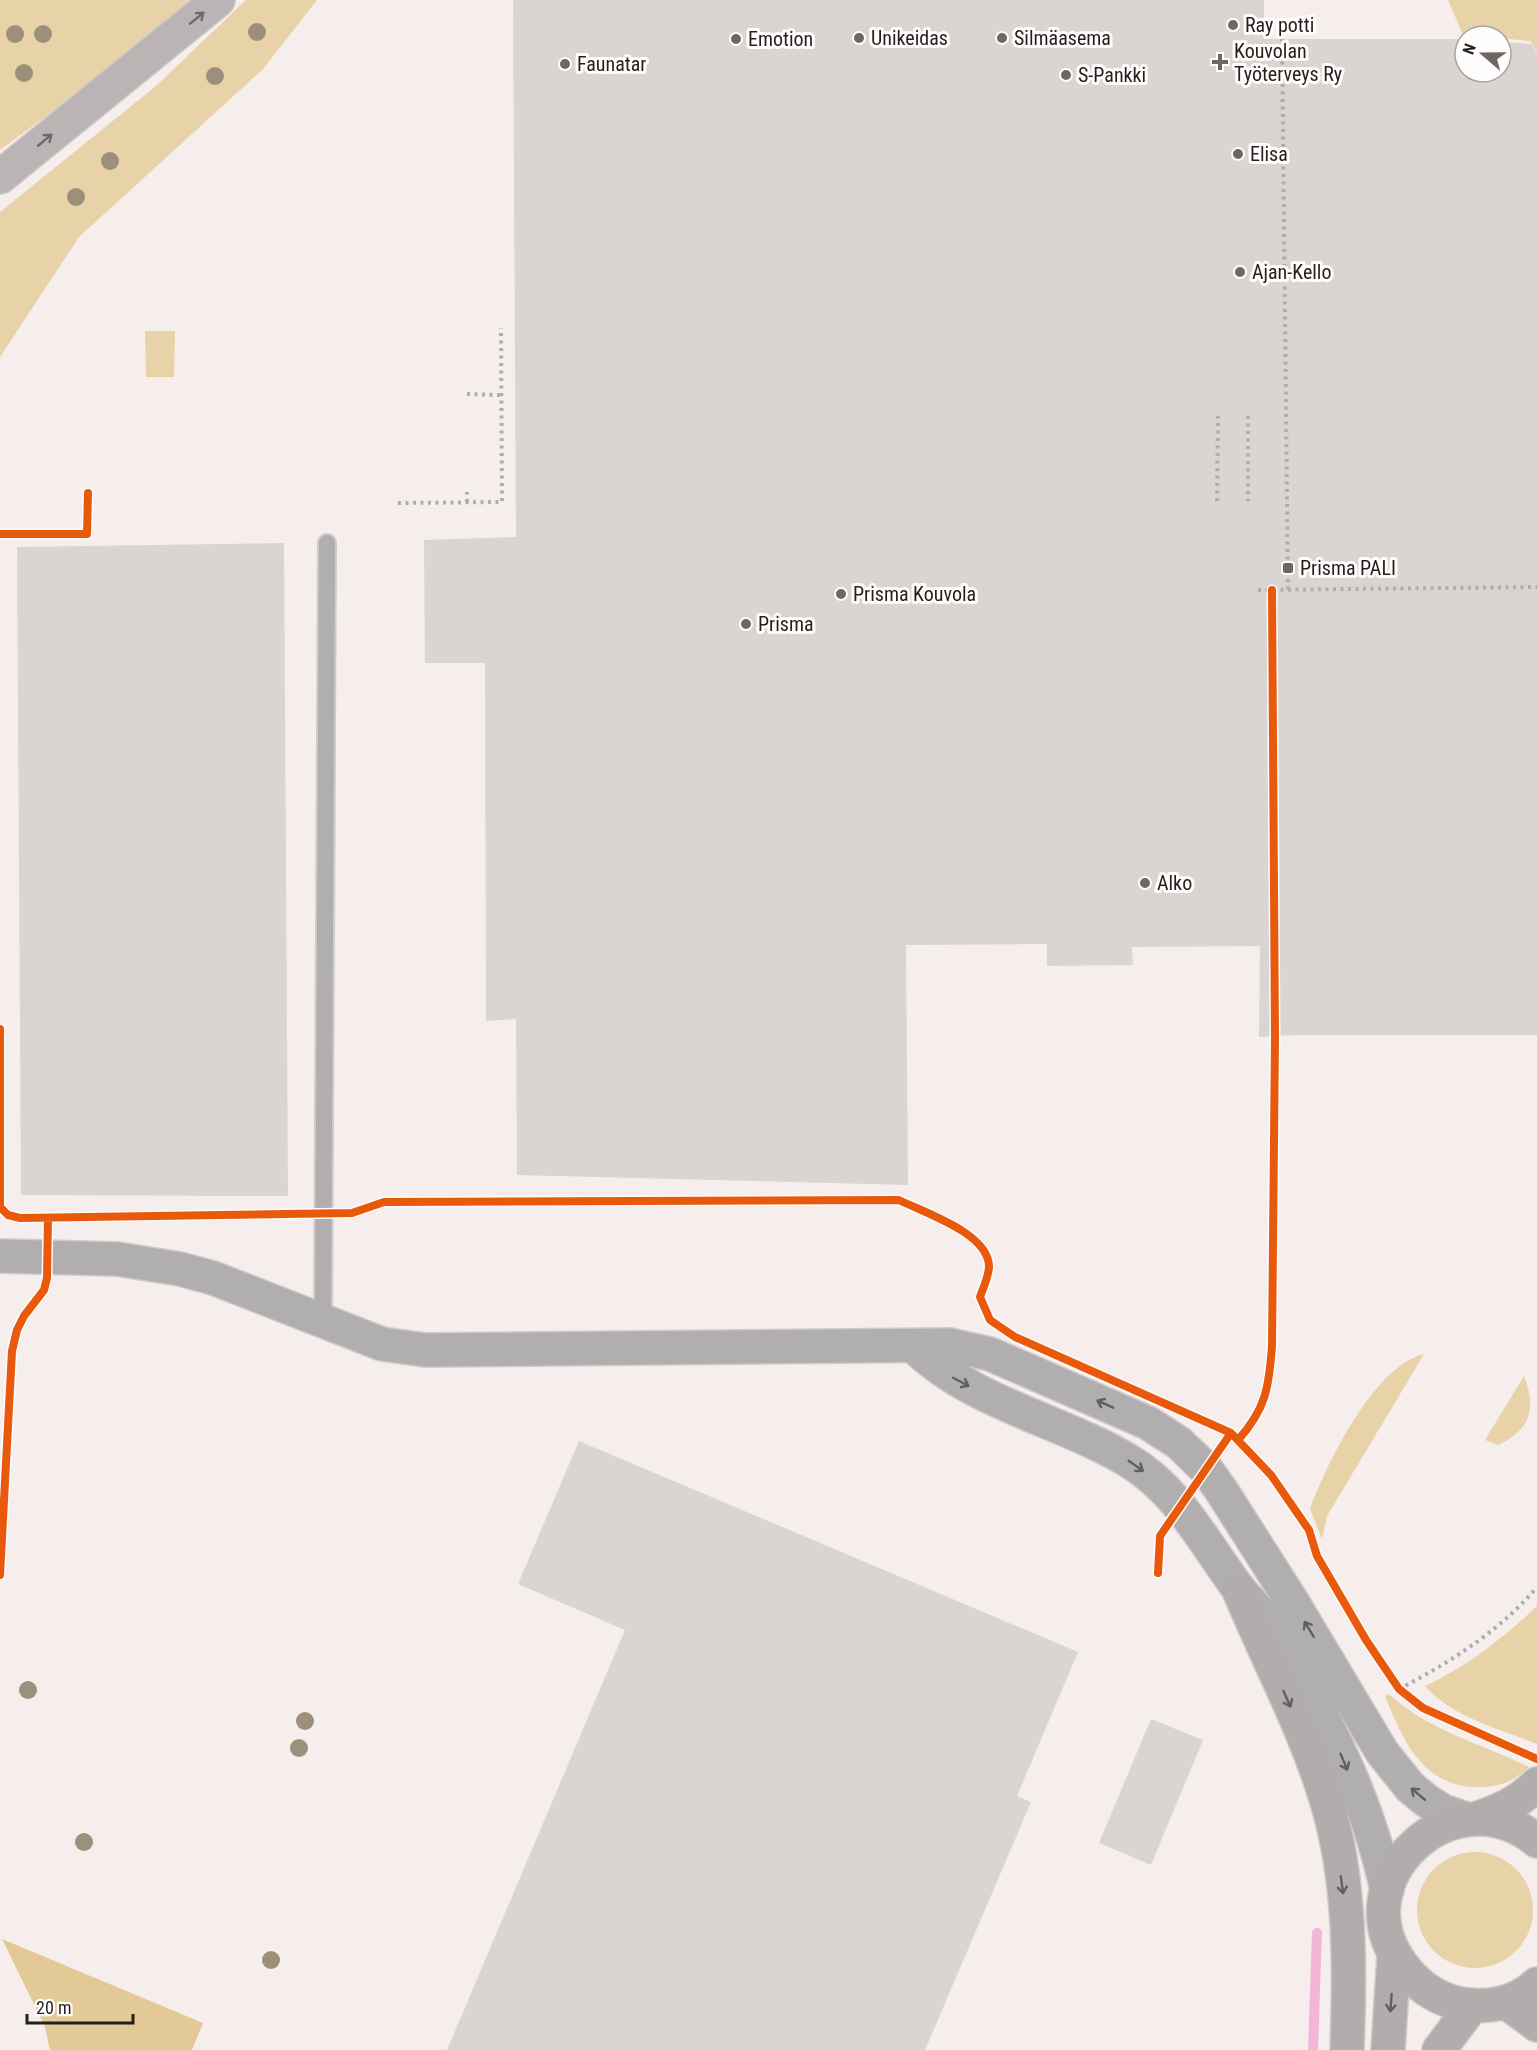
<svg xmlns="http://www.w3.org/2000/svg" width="1537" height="2050" viewBox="0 0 1537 2050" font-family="'Roboto Condensed',sans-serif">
<rect width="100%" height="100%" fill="#f6eeec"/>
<path fill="#e8d2a8" d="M0,0h193l-92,76 -101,74z
M246,0h71l-54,69 -184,168 -79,120v-145l156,-126z
M1448,0h89v53l-6,-12 -68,-6z
M145,331h30l-1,46h-28z
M1424,1354l-97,162 -5,23 -12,-30c17,-46 64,-143 114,-155z
M1524,1376c13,33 6,54 -26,69l-13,-5z
M1537,1606v138c-39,-16 -84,-26 -112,-58 43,-20 78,-48 112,-80z
M1389,1694c38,36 93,50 140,73 -17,16 -33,21 -56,20 -52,-3 -71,-49 -88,-91z
M1417 1910a58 58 0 1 1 116 0a58 58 0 1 1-116 0Z"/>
<path fill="#e3c995" d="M2,1939l201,84 -11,27h-142l-5,-23z"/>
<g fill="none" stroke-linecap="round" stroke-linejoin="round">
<path stroke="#f3b5d8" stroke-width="10" d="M1313,2050l4,-117"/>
</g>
<path fill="#dad4d2" d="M513,0h751v39h201v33h36v-30l31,2 5,11v980h-240l-38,2 1,-91 -128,1 1,18 -86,1v-22l-141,1 2,240 -391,-10 -1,-156 -30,2 -1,-358h-60l-1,-123 92,-3z
M284,543l4,653 -267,-1 -4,-648z
M579,1441l499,211 -61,144 14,6 -106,248h-478l178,-420 -107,-46z
M1151,1719l52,21 -52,125 -52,-22z"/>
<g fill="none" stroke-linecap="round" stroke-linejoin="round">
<g stroke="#cfcac8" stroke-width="20">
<path id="lane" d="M323,1322l4,-779"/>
</g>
<g stroke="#cfcac8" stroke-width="36">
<path id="street" d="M0,1256l117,3 63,10 33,9 169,66 43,6 525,-5 40,9 158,69 31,20 27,26 15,21 72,113 89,149 28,35 17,14 16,10 23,8
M914,1346c57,57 147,74 215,115 50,30 75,82 109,127 11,14 25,26 36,41 11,15 19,34 29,51 37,68 68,134 84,210"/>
</g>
<g stroke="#cfcac8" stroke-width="36">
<path id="secondary" d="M1238,1588c29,71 67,140 89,214 24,79 23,166 20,248
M1478,1818c24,-8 41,-16 59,-34
M1537,1841c-83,-69 -199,39 -135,124 14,19 31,32 54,38 28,6 59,2 81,-19
M1506,2002l31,23
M1388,2050l6,-94
M1439,2050l33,-44"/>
</g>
<g stroke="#cfcac8" stroke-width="36">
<path id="highway" d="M0,177l218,-177"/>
</g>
<path stroke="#b0adac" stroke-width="4" stroke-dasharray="3 4.5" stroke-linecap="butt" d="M1282,39l6,551
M467,394l34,1
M1248,416v85
M1217,501l1,-85
M467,502v-10
M398,503l104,-1 -1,-174
M1258,590l279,-3
M1399,1689c50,-26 101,-58 138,-102"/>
<use href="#lane" stroke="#b0aeae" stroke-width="16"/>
<use href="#street" stroke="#b0aeae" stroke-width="33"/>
<use href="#secondary" stroke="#b0adac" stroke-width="33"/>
<use href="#highway" stroke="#bab4b5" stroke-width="33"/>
<g stroke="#fffcfc" stroke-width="11">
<path id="cycleway" d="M0,534h87l1,-41
M0,1029v178l8,8 12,3 332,-5 32,-11 515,-2c26,13 89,33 90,66 0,10 -6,22 -9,31l10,23 25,17 216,96 40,42 38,55 8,26 49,84 33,49 24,19 114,51
M1238,1440c28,-31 31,-53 34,-94l3,-309 -3,-447
M1158,1573l2,-37 71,-103
M0,1575l12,-224 5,-21 7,-14 20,-26 3,-12 1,-60"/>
</g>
<use href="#cycleway" stroke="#e8590c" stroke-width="8"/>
</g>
<g fill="#9d907a">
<circle cx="257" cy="32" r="9"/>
<circle cx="15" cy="34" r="9"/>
<circle cx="43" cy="34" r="9"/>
<circle cx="24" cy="73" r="9"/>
<circle cx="215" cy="76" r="9"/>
<circle cx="110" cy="161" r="9"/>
<circle cx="76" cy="197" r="9"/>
<circle cx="28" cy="1690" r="9"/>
<circle cx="305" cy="1721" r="9"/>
<circle cx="299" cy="1748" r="9"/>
<circle cx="84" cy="1842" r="9"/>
<circle cx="271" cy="1960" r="9"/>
</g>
<defs><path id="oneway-shaft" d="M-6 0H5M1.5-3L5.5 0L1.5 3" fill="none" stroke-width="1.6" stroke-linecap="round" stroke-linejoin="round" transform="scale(1.5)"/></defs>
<g stroke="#6e6a69">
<use href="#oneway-shaft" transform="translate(197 18) rotate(-39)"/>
<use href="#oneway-shaft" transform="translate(45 140) rotate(-40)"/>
</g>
<g stroke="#625f5e">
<use href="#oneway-shaft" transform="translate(961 1382) rotate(28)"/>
<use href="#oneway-shaft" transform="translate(1105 1404) rotate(-156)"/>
<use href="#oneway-shaft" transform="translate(1136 1466) rotate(35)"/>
<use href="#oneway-shaft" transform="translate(1309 1629) rotate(-121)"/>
<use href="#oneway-shaft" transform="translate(1344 1762) rotate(67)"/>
<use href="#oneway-shaft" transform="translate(1418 1794) rotate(-140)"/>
</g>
<g stroke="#625f5d">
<use href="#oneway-shaft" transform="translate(1287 1699) rotate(66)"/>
<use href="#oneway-shaft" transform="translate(1342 1885) rotate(82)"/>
<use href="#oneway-shaft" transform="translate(1391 2003) rotate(94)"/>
</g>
<g fill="#6d6765" stroke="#fffcfc" stroke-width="2">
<circle cx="1233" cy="25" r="6"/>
<circle cx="859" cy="38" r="6"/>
<circle cx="1002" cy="38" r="6"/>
<circle cx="736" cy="39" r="6"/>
<path d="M1217 53h6v6h6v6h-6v6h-6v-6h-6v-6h6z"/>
<circle cx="565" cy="64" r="6"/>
<circle cx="1066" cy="75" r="6"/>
<circle cx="1238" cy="154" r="6"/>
<circle cx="1240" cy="272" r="6"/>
<rect x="1282" y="562" width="12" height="12" rx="3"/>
<circle cx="841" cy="594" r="6"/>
<circle cx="746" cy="624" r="6"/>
<circle cx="1145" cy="883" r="6"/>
</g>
<g text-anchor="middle" stroke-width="6" stroke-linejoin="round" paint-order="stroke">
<g font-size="20" fill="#231f1d" stroke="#fffcfc" text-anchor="start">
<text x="1245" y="32">Ray potti</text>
<text x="871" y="45">Unikeidas</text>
<text x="1014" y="45">Silmäasema</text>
<text x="748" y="46">Emotion</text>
<text x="1234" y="58">Kouvolan<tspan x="1234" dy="23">Työterveys Ry</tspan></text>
<text x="577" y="71">Faunatar</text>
<text x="1078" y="82">S-Pankki</text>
<text x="1250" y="161">Elisa</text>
<text x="1252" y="279">Ajan-Kello</text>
<text x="1300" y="575">Prisma PALI</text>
<text x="853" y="601">Prisma Kouvola</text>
<text x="758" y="631">Prisma</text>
<text x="1157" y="890">Alko</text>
</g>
</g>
<g transform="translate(1483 54) rotate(290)"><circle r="28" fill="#fffcfc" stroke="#a7a4a3" stroke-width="1.5"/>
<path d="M0-4.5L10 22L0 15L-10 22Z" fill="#6d6765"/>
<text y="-9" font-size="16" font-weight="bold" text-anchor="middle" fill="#231f1d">N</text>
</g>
<path d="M27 2014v9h106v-9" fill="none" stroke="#231f1d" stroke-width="3"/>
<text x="36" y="2014" font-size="18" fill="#231f1d" stroke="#fffcfc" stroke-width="4.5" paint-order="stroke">20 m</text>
</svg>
